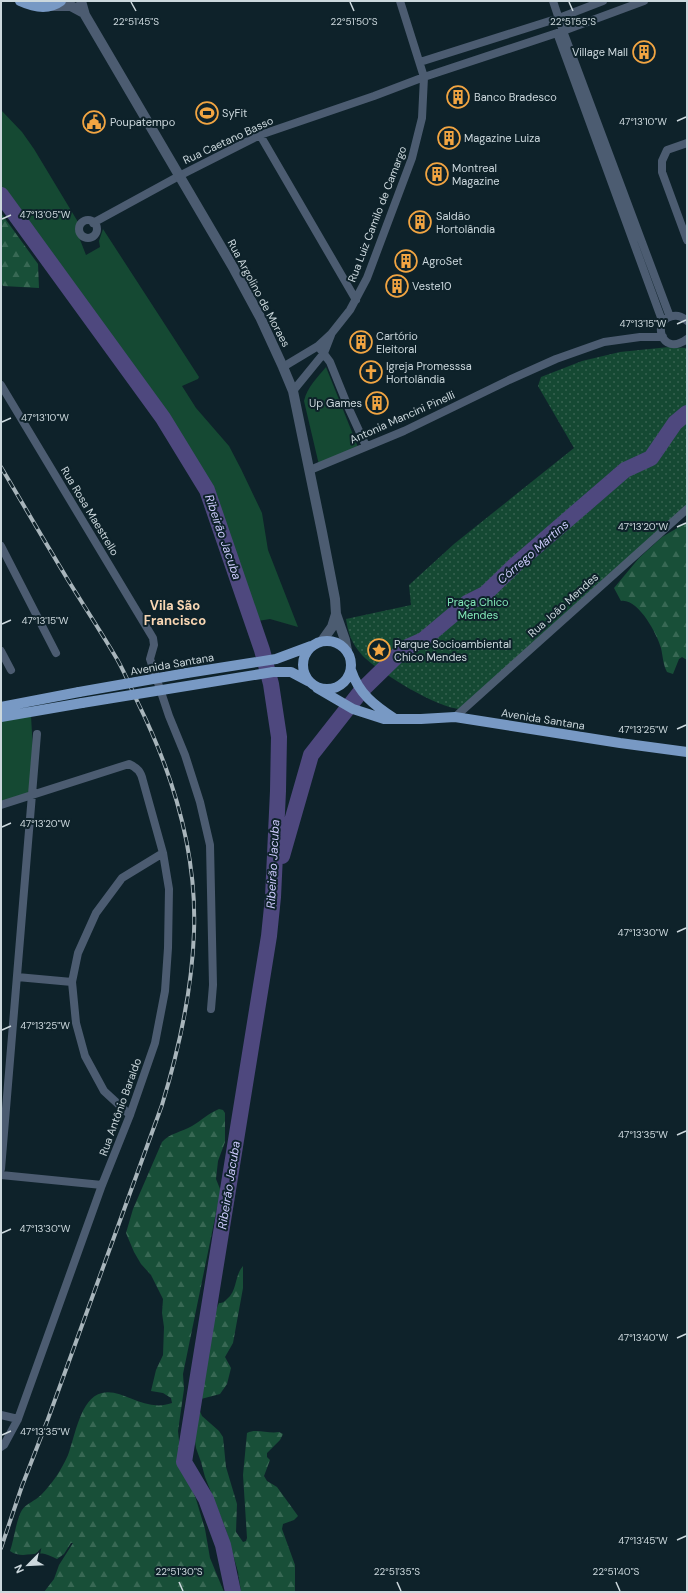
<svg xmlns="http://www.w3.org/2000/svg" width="688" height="1593" viewBox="0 0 688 1593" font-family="'DM Sans',sans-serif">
<defs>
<pattern id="grass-dots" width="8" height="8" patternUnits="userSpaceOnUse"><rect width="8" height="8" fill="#154933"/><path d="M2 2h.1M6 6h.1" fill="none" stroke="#366250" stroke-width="1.8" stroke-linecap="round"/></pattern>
<pattern id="forest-firs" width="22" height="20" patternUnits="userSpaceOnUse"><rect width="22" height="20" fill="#184f38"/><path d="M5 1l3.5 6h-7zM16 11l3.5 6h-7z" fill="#386854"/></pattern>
</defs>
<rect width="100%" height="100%" fill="#0e222a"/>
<path fill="url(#grass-dots)" d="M669,347l18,1v157l-226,204c-22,0 -83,-37 -99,-54 -10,-11 -14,-22 -16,-36l65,-14 -2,-20 45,-41 120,-96 -36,-62 3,-9 41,-16 38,-9z"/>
<path fill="url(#forest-firs)" d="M1,213l37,51 1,24 -36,-2 -2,-3z
M687,523v137l-5,-3 -3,2 -6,15 -6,-2c-4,-8 -4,-15 -6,-24 -4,-14 -23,-50 -40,-47l-7,-13 25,-30 23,-21 22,-13z
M219,1109l4,1 2,3v29l-7,19 -2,18 8,20 -4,2 -3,7 -34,166 1,15 -6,42 3,28 15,40 9,30 5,29 14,34h-180l10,-13 5,-14 14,-22h-2l-7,11 -7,5c-4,-2 -8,-4 -12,-5 -12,-2 -24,5 -35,-3 4,-11 6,-31 12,-41 5,-7 13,-9 19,-15 11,-11 21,-26 27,-40 7,-18 12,-57 34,-62 21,-5 42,20 70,10l-1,-5 -8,-5 -12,-2 5,-21 7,-15 1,-28 -2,-14 1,-14 -12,-24 -10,-11 -7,-12 -8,-19 7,-24 29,-67c8,-9 20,-10 30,-16 10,-6 17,-13 27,-17z
M243,1266v22l-10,55 -8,14 6,11 -4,16 -7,10 -19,5 -3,8 4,9 17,15 4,6 3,30 11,37 -1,28 7,10 3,-1 1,-3 -4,-63 4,-42c9,-5 21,1 32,-1l4,2 -3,6 -13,13v4l3,3 -6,16 3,5 10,6 21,29 -4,4 -11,4 -1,5 13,36v27h-54l-3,-20 -12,-42 -21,-53 -4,-15 -5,-14 -2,-13v-15l3,-14v-14l13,-55v-13l9,-21c4,0 5,-1 8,-4 11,-9 7,-23 16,-33z"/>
<path fill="#154933" d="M1,110l21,22 12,17 44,73 -1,10 9,23 14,-8 -1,-6 4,-12 96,148 -1,2 -16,7 14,22 33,38 12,23 21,44 6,37 30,77 -28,-8 -12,2 -48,-136 -12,-23 -19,-30 -40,-53 -67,-95 -71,-95z
M326,367l32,80 -39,18 -15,-64c3,-14 14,-24 22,-34z
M31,712c0,15 6,67 -1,78 -5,7 -21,9 -29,12v-81z"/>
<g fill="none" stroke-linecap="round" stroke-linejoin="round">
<path stroke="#4e487e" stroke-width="16" d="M1,195l162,223 44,72 55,160 9,34 8,53 -1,54 -5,106 -4,39 -85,526 22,37 17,46 10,47
M282,856l29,-101 51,-65 43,-42 18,-8 44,-37 18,-9 30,-29 110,-95 26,-12 24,-35 12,-10"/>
<path stroke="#4c5c71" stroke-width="8" d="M553,1l10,30 107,286
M557,33l106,290
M420,62l139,-44 44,-17
M260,135l96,165
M687,143l-20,7 -5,11v11l25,68
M79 229a9 9 0 1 1 18 0a9 9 0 1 1-18 0Z
M93,223l86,-47 81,-41 114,-39 50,-19 139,-46 81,-30
M687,321c-4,-4 -8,-6 -14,-5 -22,3 -12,42 14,23
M318,346l12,16 19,47 17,37
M283,367l35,-21 13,-12 19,-24 17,-32 45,-120 10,-40 2,-41 -24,-76
M1,385l152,253 1,7 -4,14 19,57 16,39 15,47 10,43 3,140 -2,24
M293,391l31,-38 7,-18
M310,470l94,-39 105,-51 47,-21 48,-17 36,-5h23
M1,546l55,107
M1,651l10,19
M455,717l232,-208
M1,805l128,-41c9,4 12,8 14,17l20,72 6,36 -1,59 -3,43 -10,52 -25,72 -28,70 -84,234 -14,26 -3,2
M17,977l55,5
M130,1115l-26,-24 -19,-35 -9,-33 -4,-41 6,-29 18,-40 26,-35 41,-25
M1,1169l36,-435
M1,1175l101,10
M1,1415l17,4"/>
<path stroke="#4c5c71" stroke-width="10" d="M81,1l4,14 149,254 26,48 23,50 10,24 29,141 13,67 1,15 9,26 2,11
M50,6h21l13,7
M322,641l10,-14 4,-13"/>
<path stroke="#7899c4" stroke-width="10" d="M20,1c13,6 29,9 41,0
M303 665a24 24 0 1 1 48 0a24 24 0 1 1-48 0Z
M351,670c8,24 23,35 44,49
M273,672h18l17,9
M187,673l89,-14 35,-13
M317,688l36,21 31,10h37l34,-2 165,26 67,9
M1,707l78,-15
M1,717l81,-14"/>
<g stroke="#a8b5bb" stroke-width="4">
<path id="rail" d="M1,467c22,37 44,75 67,113 16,26 33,52 49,79 8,14 14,29 21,44 35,71 59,149 56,229 -2,60 -15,117 -32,173l-114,314 -26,67 -21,62"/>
</g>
<use href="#rail" stroke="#0e222a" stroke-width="2.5" stroke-dasharray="8" stroke-linecap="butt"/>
<path stroke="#7899c4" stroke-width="10" d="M79,692l108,-19
M82,703l191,-31"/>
</g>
<path fill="none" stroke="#ccd8dd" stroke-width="1.5" d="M131,2l5,9M350,2l4,9M569,2l4,9M677,121l9,-4M2,219l9,-4M677,324l9,-4M2,422l9,-4M677,527l9,-4M2,624l9,-4M677,729l9,-4M2,827l9,-4M677,932l9,-4M2,1030l9,-4M677,1135l9,-4M2,1233l9,-4M677,1338l9,-4M2,1435l9,-4M677,1540l9,-4M179,1582l4,9M397,1582l4,9M616,1582l4,9"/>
<defs>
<g id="building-ring" transform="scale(1.15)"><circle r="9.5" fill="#0e222a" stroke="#f2a542" stroke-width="1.5"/><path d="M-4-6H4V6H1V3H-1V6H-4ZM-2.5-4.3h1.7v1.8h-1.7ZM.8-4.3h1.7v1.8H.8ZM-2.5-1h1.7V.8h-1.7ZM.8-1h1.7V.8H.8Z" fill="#f2a542"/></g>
<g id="stadium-ring" transform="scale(1.15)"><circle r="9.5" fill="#0e222a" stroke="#f2a542" stroke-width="1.5"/><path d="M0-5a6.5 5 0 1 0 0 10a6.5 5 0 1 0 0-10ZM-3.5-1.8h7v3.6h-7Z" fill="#f2a542"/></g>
<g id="civic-ring" transform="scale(1.15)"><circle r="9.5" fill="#0e222a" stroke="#f2a542" stroke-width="1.5"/><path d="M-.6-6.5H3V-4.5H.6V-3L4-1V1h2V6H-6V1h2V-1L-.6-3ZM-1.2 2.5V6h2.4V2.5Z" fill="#f2a542"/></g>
<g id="church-ring" transform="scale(1.15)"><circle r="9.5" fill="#0e222a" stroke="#f2a542" stroke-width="1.5"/><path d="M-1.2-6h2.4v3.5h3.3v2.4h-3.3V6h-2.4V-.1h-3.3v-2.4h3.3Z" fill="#f2a542"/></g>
<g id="sight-ring" transform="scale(1.15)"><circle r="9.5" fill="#0e222a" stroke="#f2a542" stroke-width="1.5"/><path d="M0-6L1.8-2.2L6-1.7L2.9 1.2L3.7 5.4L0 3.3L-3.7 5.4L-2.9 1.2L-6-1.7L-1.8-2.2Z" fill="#f2a542"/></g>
</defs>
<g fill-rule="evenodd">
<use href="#building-ring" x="644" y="52"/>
<use href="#building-ring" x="458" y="97"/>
<use href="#stadium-ring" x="207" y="113"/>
<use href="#civic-ring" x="94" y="122"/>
<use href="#building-ring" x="449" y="138"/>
<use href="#building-ring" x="437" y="174"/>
<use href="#building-ring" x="420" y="222"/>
<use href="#building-ring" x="406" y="261"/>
<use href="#building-ring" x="397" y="286"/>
<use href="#building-ring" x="361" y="342"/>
<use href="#church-ring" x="371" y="372"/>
<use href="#building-ring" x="377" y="403"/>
<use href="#sight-ring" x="379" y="650"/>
</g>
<g text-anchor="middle" stroke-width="4" stroke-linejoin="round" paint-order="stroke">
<g font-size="11" fill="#ccd8dd" stroke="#0e222a" text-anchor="start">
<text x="628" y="56" text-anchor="end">Village Mall</text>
<text x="474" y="101">Banco Bradesco</text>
<text x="222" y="117">SyFit</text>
<text x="110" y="126">Poupatempo</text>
<text x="464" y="142">Magazine Luiza</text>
<text x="452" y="172">Montreal<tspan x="452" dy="13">Magazine</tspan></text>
<text x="436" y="220">Saldão<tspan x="436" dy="13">Hortolândia</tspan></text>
<text x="422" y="265">AgroSet</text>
<text x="412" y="290">Veste10</text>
<text x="376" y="340">Cartório<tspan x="376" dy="13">Eleitoral</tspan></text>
<text x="386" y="370">Igreja Promesssa<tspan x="386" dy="13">Hortolândia</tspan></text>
<text x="362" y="407" text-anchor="end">Up Games</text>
<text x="394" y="648">Parque Socioambiental<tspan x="394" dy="13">Chico Mendes</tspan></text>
</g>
<g font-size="11" fill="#ccd8dd" stroke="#0e222a">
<text transform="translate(228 140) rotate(-25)" y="4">Rua Caetano Basso</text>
<text transform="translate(377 214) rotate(-69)" y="4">Rua Luiz Camilo de Camargo</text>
<text transform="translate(259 293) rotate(62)" y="4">Rua Argolino de Moraes</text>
<text transform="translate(402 417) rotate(-24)" y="4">Antonia Mancini Pinelli</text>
<text transform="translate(90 511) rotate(59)" y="4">Rua Rosa Maestrello</text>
<text transform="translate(563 605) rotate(-42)" y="4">Rua João Mendes</text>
<text transform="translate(172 664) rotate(-10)" y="4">Avenida Santana</text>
<text transform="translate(543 719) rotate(9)" y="4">Avenida Santana</text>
<text transform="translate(120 1107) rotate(-70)" y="4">Rua Antônio Baraldo</text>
</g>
<g font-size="11" fill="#82e7b8" stroke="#0e222a">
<text x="478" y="606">Praça Chico<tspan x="478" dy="13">Mendes</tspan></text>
</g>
<g font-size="12" font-style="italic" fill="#ccc9fc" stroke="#0e222a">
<text transform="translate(223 537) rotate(71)" y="4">Ribeirão Jacuba</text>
<text transform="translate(533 552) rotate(-41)" y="4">Córrego Martins</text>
<text transform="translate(273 864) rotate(-87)" y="4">Ribeirão Jacuba</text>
<text transform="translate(229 1185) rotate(-81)" y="4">Ribeirão Jacuba</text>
</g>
<g font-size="13" font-weight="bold" fill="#f8d6b3" stroke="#0e222a">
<text x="175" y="610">Vila São<tspan x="175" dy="15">Francisco</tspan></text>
</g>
</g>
<g font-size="10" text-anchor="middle" fill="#ccd8dd" stroke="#0e222a" stroke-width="4" stroke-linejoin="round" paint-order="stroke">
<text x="136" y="25">22°51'45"S</text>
<text x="354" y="25">22°51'50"S</text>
<text x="573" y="25">22°51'55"S</text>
<text x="643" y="125">47°13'10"W</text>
<text x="45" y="218">47°13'05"W</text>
<text x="643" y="327">47°13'15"W</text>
<text x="45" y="421">47°13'10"W</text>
<text x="643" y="530">47°13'20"W</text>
<text x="45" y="624">47°13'15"W</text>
<text x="643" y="733">47°13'25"W</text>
<text x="45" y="827">47°13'20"W</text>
<text x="643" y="936">47°13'30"W</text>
<text x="45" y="1029">47°13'25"W</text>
<text x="643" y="1138">47°13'35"W</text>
<text x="45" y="1232">47°13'30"W</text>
<text x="643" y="1341">47°13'40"W</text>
<text x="45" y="1435">47°13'35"W</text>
<text x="643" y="1544">47°13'45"W</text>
<text x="179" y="1575">22°51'30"S</text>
<text x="397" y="1575">22°51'35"S</text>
<text x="616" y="1575">22°51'40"S</text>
</g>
<rect width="688" height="1593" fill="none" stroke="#ccd8dd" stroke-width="4"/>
<g transform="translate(28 1565) rotate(246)" stroke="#0e222a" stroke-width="3" paint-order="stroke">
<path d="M0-3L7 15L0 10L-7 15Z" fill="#ccd8dd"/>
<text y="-6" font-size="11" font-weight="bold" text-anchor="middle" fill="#ccd8dd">N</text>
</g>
</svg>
